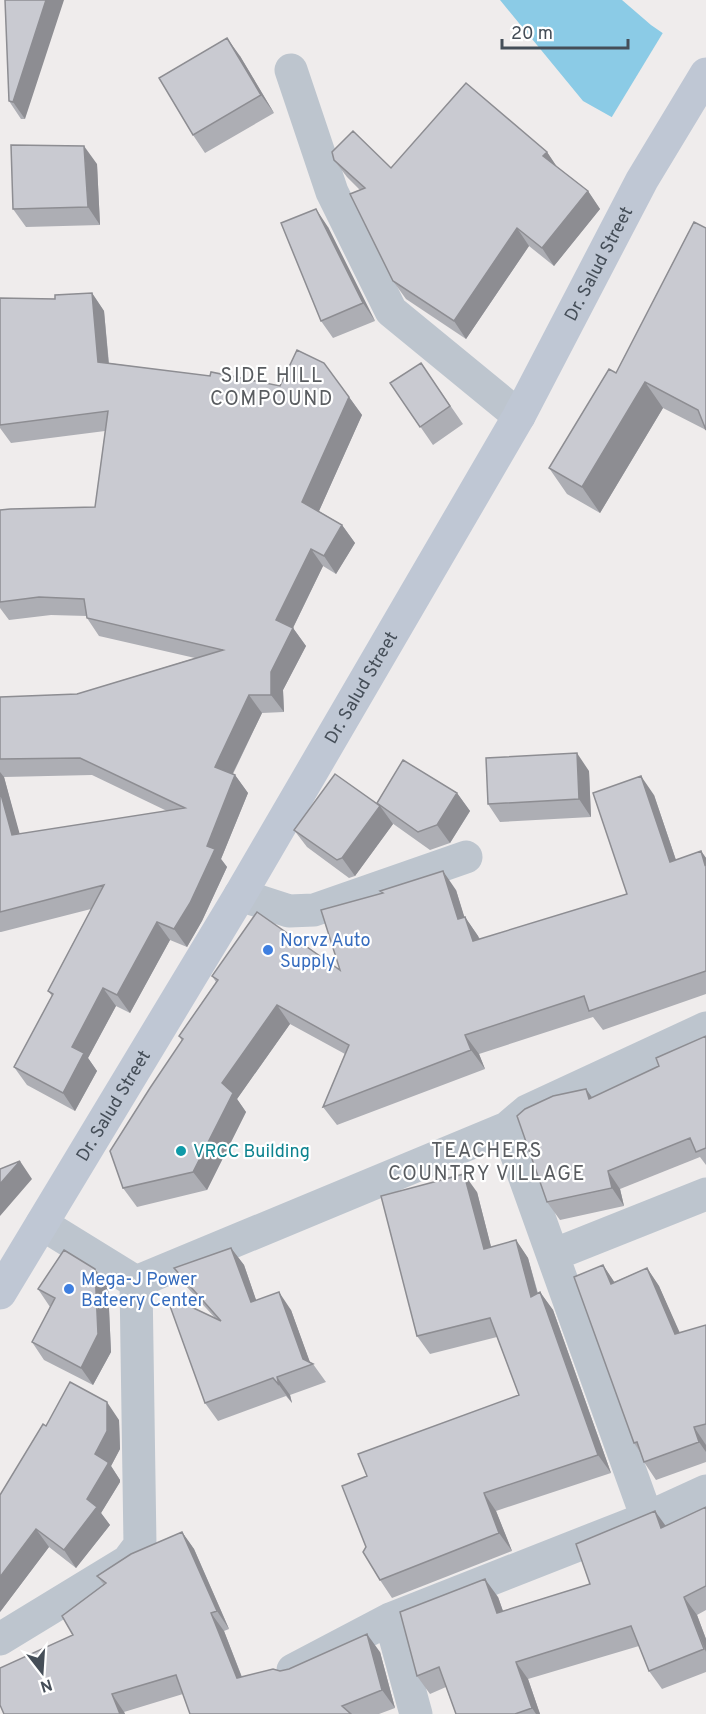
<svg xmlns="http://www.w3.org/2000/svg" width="706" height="1714" viewBox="0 0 706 1714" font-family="Overpass,sans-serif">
<rect width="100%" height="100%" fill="#efecec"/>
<path fill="#8bcbe6" d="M500,0h122l29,25 55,38v107l-123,-69z"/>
<path fill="#efecec" d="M664,31l42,28v114l-96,-53z"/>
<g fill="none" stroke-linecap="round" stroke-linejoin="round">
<path stroke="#bdc5ce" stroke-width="33" d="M291,70l41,122 59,119 128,105
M240,895l49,16 25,-1 152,-53
M507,1128l140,390
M42,1224l94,58 371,-154 20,-17 179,-83
M553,1255l153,-61
M390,1619l26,95
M0,1639l128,-78 12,-16 -4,-263
M293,1670l97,-51 257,-101 59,-27"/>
<path stroke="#bfc7d4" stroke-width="33" id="s1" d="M0,1293l240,-398 222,-381 57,-98 123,-236 64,-106"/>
</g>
<path fill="#adaeb4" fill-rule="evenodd" d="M5,0l20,119h-4l-12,-18z
M240,56l34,57 -69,40 -12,-18z
M547,152l10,15 31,24 12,18 -46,57 -25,-20 -63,93 -60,-40 -13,-18 -33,-91 -13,-13 -13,-17 57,8z
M97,164l3,61 -74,2 -13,-18z
M694,222l12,208 -43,-22 -63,105 -33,-19 -18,-26 67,-95z
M328,227l47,94 -42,17 -12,-17z
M92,293l12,18 5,52 171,23 69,11 13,18 -43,96 23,14 13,18 -19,31 -13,-8 -30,62 13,18 -23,44 1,22 -22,1 -29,61 2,1 13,18 -27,66 6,8 -25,54 -15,26 -17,-7 -40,73 -14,-7 -28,52 9,13 -22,40 -48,-26 -13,-18 38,-71 -4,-5 43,-82 -90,23h-1v-235l77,-3 118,-36 -96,-22 -12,-18v-2l-36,-1 -42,5 -9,-12v-98l95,-3 10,-76 -94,12 -11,-15v-130l55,1zM92,775l75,36 -148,23 -15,-57z
M421,363l42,61 -30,21 -43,-62z
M589,771l2,46 -91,5 -12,-18z
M457,793l13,18 -20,32 -20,7 -38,-27 1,1 -38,52 -6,2 -42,-31 -13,-17 84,-26z
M654,795l22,65 25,-9 5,7v136l-103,36 -10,-13 -114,37 6,15 -148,56 -14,-18 22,-53 -55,-30 -53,75 9,13 -39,78 -70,17 -14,-19 59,-147 -3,-5 37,-54 -4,-6 128,-6 42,-77 -2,-2 76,-1 8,27h1l13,19 2,3 147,-45z
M706,1036v129l-6,-8 -80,32 4,17 -64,14 -13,-18 39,-113 6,9 67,-32z
M477,1192l14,55 25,-7 12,18 10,35 2,-1 13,18 58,163 -115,38 16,40 -120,47 -12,-18 -14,-33 1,-71 152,-81 -22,-58 -67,17 -13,-18z
M231,1248l13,17 12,35 35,10 19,53 3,1 13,18 -36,13 2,8 -6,-7 -68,25 -13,-18 10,-85 -29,-32 -12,-18z
M603,1265l11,17 33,-14 12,18 20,47 27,-8v137l-50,18 -12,-18 -4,-10 -6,-9z
M108,1287l3,65 -18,33 -49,-25 -12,-18 18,-35 -12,-18z
M119,1420l1,29 -9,17 9,14v2l-19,31 9,12 -34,43 -27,-21 -49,65 46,-186z
M706,1507v103l-9,5 9,24v33l-44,17 -13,-18 -10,-25 -111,33 12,35h-84l-10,-27 -16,7 -13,-18 81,-79 5,14 87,-27 75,-58z
M182,1532l12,17 35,80 -5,2 18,46 38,-6 100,-19 15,56 -16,6h-189l-7,-20 -59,18 1,2h-121l69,-79 31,-50 -7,-9z"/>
<path fill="#8d8d92" d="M46,0h18l-39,119 -12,-17z
M227,38l13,18 34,57 -13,-18z
M84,146l13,18 3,61 -12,-18z
M547,152l12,18 -16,-14z
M588,191l12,18 -46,57 -12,-18z
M316,209l12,18 47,94 -12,-18z
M517,228l12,18 -63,93 -12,-18z
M92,293l12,18 6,68 -12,-17z
M645,382l18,26 -63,105 -18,-26z
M349,397l13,18 -47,105 -13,-18z
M342,525l13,18 -19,31 -12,-18z
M311,549l12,17 -35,72 -12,-18z
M293,628l13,18 -23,44 1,22 -13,-17v-23z
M249,695l13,18 -35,72 -12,-18z
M577,753l12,18 2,46 -12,-18z
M0,772l4,5 21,76 -13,-18 -12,-44z
M235,775l13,18 -27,66 6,8 -25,54 -15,26 -13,-18z
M641,776l13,19 29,86 -13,-19z
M457,793l13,18 -20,32 -13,-18z
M380,806l13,18 -38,52 -13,-18z
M701,851l5,7v8l-1,-1z
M443,871l13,19 15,48 -13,-19z
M465,917l13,19 9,24 -14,-19z
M157,922l13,18 -40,73 -13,-18z
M103,988l13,18 -28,52 9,13 -22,40 -12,-18 9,-46z
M277,1005l13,19 -53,75 9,13 -39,78 -14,-18 29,-89z
M465,1035l14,19 6,15 -14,-19z
M586,1089l13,18 -10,-8z
M20,1161l12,18 -32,37v-32z
M608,1171l12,18 4,17 -12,-18z
M464,1174l13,18 19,74 -12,-17z
M516,1240l12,18 15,56 -12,-17z
M231,1248l13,17 19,55 -12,-18z
M603,1265l12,18 -4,1z
M647,1268l12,18 29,65 -13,-17z
M95,1269l13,18 3,65 -18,33 -12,-17z
M279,1292l12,18 20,55 -8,-6z
M540,1292l13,18 58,163 -13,-18z
M277,1377l13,18 2,8 -13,-18z
M107,1402l12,18 1,29 -9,17 9,14v2l-19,31 9,12 -34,43 -12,-18 23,-51 8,-45z
M694,1427l12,18v7l-7,-10z
M484,1493l12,18 16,40 -13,-18z
M655,1511l13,18 -7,-1z
M36,1529l13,18 -49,65v-35z
M182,1532l12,17 35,80 -12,-18z
M485,1579l13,18 12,34 -13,-18z
M684,1597l13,18 9,24v13z
M211,1613l13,18 25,65 -12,-18z
M367,1634l13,18 15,56 -13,-18z
M516,1662l12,17 12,35h-4l-4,-6z
M112,1694l12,18 1,2h-5z"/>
<path fill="#c9cad1" stroke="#8d8d92" stroke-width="1.5" d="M5,0h41l-33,102 -4,-1z
M227,38l34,57 -68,40 -34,-57z
M466,83l81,69 -4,4 45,35 -46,57 -25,-20 -63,93 -61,-40 -43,-87 15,-6 -31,-28 -2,-8 21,-21 38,37z
M11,145l73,1 4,61 -75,2z
M316,209l47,94 -42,18 -40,-98z
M694,222l12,6v202l-8,-20 -53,-28 -63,105 -33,-19 60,-99 7,4z
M92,293l6,69 112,14 1,-4 69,14 17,-36 27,13 25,34 -47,105 40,23 -18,31 -13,-7 -35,71 17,8 -22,44v23h-22l-34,72 20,8 -28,71 8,3 -25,54 -16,26 -17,-7 -40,73 -14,-7 -31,59 12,6 -21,40 -49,-26 39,-73 -5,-3 56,-106 -104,27v-121l12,44 173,-27 -105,-50 -80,1v-62l77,-3 146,-44 -136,-32 -3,-19 -45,-2 -39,5v-92l10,-1 85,-2 13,-96 -108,14v-127l55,1v-4z
M421,363l29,43 -30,21 -30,-44z
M577,753l2,46 -91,5 -2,-46z
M403,760l54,33 -20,32 -19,7 -41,-29z
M335,774l45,32 -38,52 -5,2 -43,-30z
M641,776l29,86 31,-11 4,14 1,-1v107l-117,40 -5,-15 -119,39 6,15 -148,57 26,-62 -72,-40 -55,78 11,10 -40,79 -70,16 -13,-37 40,-63 33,-49 -4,-3 39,-56 -6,-4 45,-64 83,58 -19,-60 62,-17 -3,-2 63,-20 15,48 7,-2 8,24 154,-47 -34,-101z
M706,1036v112l-10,4 -6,-14 -82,33 4,17 -65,14 -30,-86 8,-7 28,-13 33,-7 3,10 70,-33 -3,-8z
M20,1161l-20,23v-15z
M464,1174l20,75 32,-9 15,57 9,-5 58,163 -114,38 15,40 -119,47 -17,-28 3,-5 -24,-61 25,-10 -9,-22 161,-59 -29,-77 -73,18 -36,-140z
M231,1248l20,54 28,-10 24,67 10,5 -36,13 2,8 -6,-7 -68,25 -39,-108 55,26 -47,-53z
M64,1250l31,19 3,65 -17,34 -49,-26 23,-44 -17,-9z
M603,1265l8,19 36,-16 28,66 31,-9v99l-12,3 5,15 -55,20 -7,-20 -3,1 -60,-166z
M70,1382l37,20v29l-12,23 13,8v2l-21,35 10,8 -33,43 -28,-21 -36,48v-82l43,-71 3,2z
M706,1507v79l-22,11 20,52 -55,22 -18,-45 -115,36 16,46 -17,6h-59l-17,-47 -22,9 -17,-64 85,-33 12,34 93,-29 -14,-40 79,-33 6,17z
M182,1532l35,79 -6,2 26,65 36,-9 7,2 9,-2 78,-35 15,56 -40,16 9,8h-161l-14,-39 -64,19 8,20h-116l-4,-9v-37l73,-33 -11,-19 44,-33 -9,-7 34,-22z"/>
<g fill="#3f7fe0" stroke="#fff" stroke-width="2">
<circle cx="268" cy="950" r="6"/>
<circle cx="69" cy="1289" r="6"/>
</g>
<circle fill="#0f9aa8" stroke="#fff" stroke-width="2" cx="181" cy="1151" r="6"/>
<g text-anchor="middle" stroke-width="4.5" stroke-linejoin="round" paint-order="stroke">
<g font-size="18" fill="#454e58" stroke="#fff">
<text dy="6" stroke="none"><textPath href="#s1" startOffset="1191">Dr. Salud Street</textPath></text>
<text dy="6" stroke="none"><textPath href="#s1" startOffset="705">Dr. Salud Street</textPath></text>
<text dy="6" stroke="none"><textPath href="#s1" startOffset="219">Dr. Salud Street</textPath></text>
</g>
<g font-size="18" fill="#366cbe" stroke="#fff" text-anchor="start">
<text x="280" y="946">Norvz Auto<tspan x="280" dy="21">Supply</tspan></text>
<text x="81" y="1285">Mega-J Power<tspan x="81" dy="21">Bateery Center</tspan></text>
</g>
<g font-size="18" fill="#0d838f" stroke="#fff" text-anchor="start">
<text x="193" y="1157">VRCC Building</text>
</g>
<g font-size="20" letter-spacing="1.5" fill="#595c60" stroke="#fff">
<text x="272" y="382">SIDE HILL<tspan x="272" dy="23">COMPOUND</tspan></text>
<text x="487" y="1157">TEACHERS<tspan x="487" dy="23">COUNTRY VILLAGE</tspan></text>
</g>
</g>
<g transform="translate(42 1672) rotate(163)" stroke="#ffffff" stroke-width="4.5" paint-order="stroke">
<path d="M0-4.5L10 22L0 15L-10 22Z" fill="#454e58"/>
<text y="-9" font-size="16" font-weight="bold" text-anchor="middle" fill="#454e58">N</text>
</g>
<path d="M502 39v9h126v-9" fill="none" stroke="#454e58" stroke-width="3"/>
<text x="511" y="39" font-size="18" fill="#454e58" stroke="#ffffff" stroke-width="4.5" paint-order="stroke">20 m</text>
</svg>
